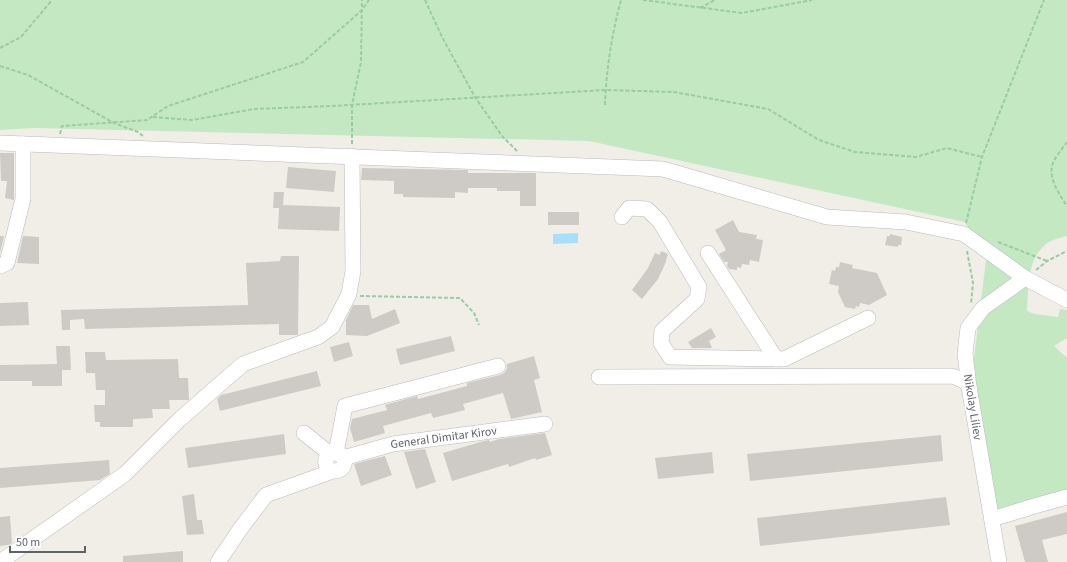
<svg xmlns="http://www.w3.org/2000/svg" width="1067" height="562" viewBox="0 0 1067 562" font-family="'Source Sans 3',sans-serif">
<rect width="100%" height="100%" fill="#f1eee7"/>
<path fill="#c4e9c2" d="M0,0h1067v236c-6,2 -13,3 -18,6 -23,15 -20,45 -22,69l8,3 23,3 2,-8 7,1v28l-13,8 13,12v146l-70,15 -25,-144 14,-115 -21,-38 -376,-81 -555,-13 -34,2z"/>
<path fill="#a9deff" d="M578,233v10l-25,1v-10z"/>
<path fill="#cecbc6" d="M0,153h14v47l-9,-2 2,-17h-6z
M288,167l48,4 -2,21 -48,-4z
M362,168l106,2v3h68v33h-16v-15h-23v-3h-29v5l-13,-1v6l-52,-1v-3h-9v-13l-33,-1z
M274,192h10l-1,13 57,2 -1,24 -61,-2 1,-21h-6z
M548,212h31v13h-31z
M733,220l6,12 18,3 -1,4 7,1 -4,22 -9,-2 -1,5 -7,-1 -1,4 -4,-1v3l-8,-1 -2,-3 1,-4h-4l-5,-8 7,-4 -11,-20z
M890,234l12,3 -1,8h-3v2l-13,-2 2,-9h3z
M0,236h4l-4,17z
M23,236l16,1v27l-22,-1z
M661,251l7,3 -3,10 -7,15 -16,20 -10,-9 16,-22 7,-15 5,2z
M281,256h18l-1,79h-19v-11l-194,5 -1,-10 -14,1v10h-8l-1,-20 187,-5 -2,-42 34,-2z
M840,262l13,3 -1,3 25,5 10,22 -18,10 -9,-2 -1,4 -3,-1 -1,3 -10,-2 -7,-15 1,-6 -10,-2 3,-14 3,1 1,-4h3z
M28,302l1,23 -29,1v-23z
M353,305h16l3,14 23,-10 5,14 -33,13 -21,-1v-15z
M711,328l5,9 -7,4 3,7h-20l-4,-6z
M451,336l4,15 -55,14 -4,-16z
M349,342l4,14 -19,6 -4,-15z
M56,346h14l1,24h-9v16h-30v-5h-32v-16l57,-1z
M85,352h20l1,8 72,-1 1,19h9l1,22h-20l1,9h-18l1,9 -20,1v8h-33v-5h-5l-1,-17h11v-15h-9l-1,-17h-9z
M534,356l6,22 -6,2 8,32 -31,7 -8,-26 -40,11 2,6 -32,8 -2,-5 -48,13 2,7 -31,9 -4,-14 2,-9 35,-9 -2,-5 32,-9 1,3 49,-13v-3l33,-8 4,-2 3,-4v-5z
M317,371l4,15 -101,25 -3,-12 4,-4z
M545,433l7,22 -16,5 -1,-2 -26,9 -1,-3 -56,17 -9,-28 41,-12 5,-1 1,2 9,-3z
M284,434l2,20 -98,14 -3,-20z
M941,435l2,26 -193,20 -3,-27z
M425,449l11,33 -20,7 -12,-37z
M712,452l2,21 -56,6 -3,-21z
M385,456l7,19 -31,11 -7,-22z
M109,460l1,14 -10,6 -100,8v-20z
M194,494l3,26h5l2,14 -17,1 -5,-39z
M946,497l4,28 -190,21 -3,-28z
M1067,512v22l-25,6 6,22h-23l-10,-36z
M10,516l2,27 -4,2 -8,1v-29z
M183,551v11h-60v-6z"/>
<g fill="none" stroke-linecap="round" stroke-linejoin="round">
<g stroke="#b7babe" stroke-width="16">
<g id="minor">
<path d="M0,143l663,26 164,48 79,5 58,12 61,44 42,22"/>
<path d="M622,217l7,-9 18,1 13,13 39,65 -2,12 -35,32 -1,12 9,14 114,2 84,-41"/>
<path d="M708,253l68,106"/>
<path d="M0,266l7,-3 16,-64v-55"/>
<path d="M599,377l353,-1 13,5 4,6"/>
<path d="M304,433l26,21"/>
<path d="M336,453l9,-47 153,-40"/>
<path id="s1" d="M343,458l50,-14 152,-20"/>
<path d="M992,519l46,-14 29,-8"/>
<path d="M0,562l125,-88 54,-54 64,-56 75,-27 14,-10 17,-33 4,-23 -1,-115"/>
<path d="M218,562l23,-34 25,-33 67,-24c17,1 14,-23 -3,-17 -7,6 -5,14 3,17"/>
<path d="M999,562l-30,-175 -4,-34 3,-25 15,-20 42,-30"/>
</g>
</g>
<path stroke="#9acba6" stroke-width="2" stroke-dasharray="4 2" stroke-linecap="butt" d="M425,0l17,37 33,60 27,39 16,16
M643,0l99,13 70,-13
M700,8l15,-8
M0,48l21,-11 31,-37
M0,66l28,9 86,48 24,9 5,4
M605,105c1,-34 7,-72 16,-105
M153,117l39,3 62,-11 78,-3 273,-16 69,2 94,17 51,31 36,12 61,5 31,-9 35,9
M60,134l2,-8 85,-6 21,-14 135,-44 58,-51 8,-11
M1067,142c-5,7 -13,16 -15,24 -3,14 8,29 15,40
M352,144v-39l9,-43 1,-62
M966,223l16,-66 62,-157
M998,242l49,19
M967,251l6,32 -2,21
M1036,270l11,-9 20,-10
M360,296l100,2 14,15 5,12"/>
<use href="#minor" stroke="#fff" stroke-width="15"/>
</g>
<g text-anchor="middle" stroke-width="4" stroke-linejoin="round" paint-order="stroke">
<g font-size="12" fill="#5e6368" stroke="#fff">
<text transform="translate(973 407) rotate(81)" y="4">Nikolay Liliev</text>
<text dy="4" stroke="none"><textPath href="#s1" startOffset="103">General Dimitar Kirov</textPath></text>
</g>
</g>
<path d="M10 546v6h75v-6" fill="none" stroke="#5e6368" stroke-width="2"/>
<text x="16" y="546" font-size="12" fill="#5e6368" stroke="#ffffff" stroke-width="3" paint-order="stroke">50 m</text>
</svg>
